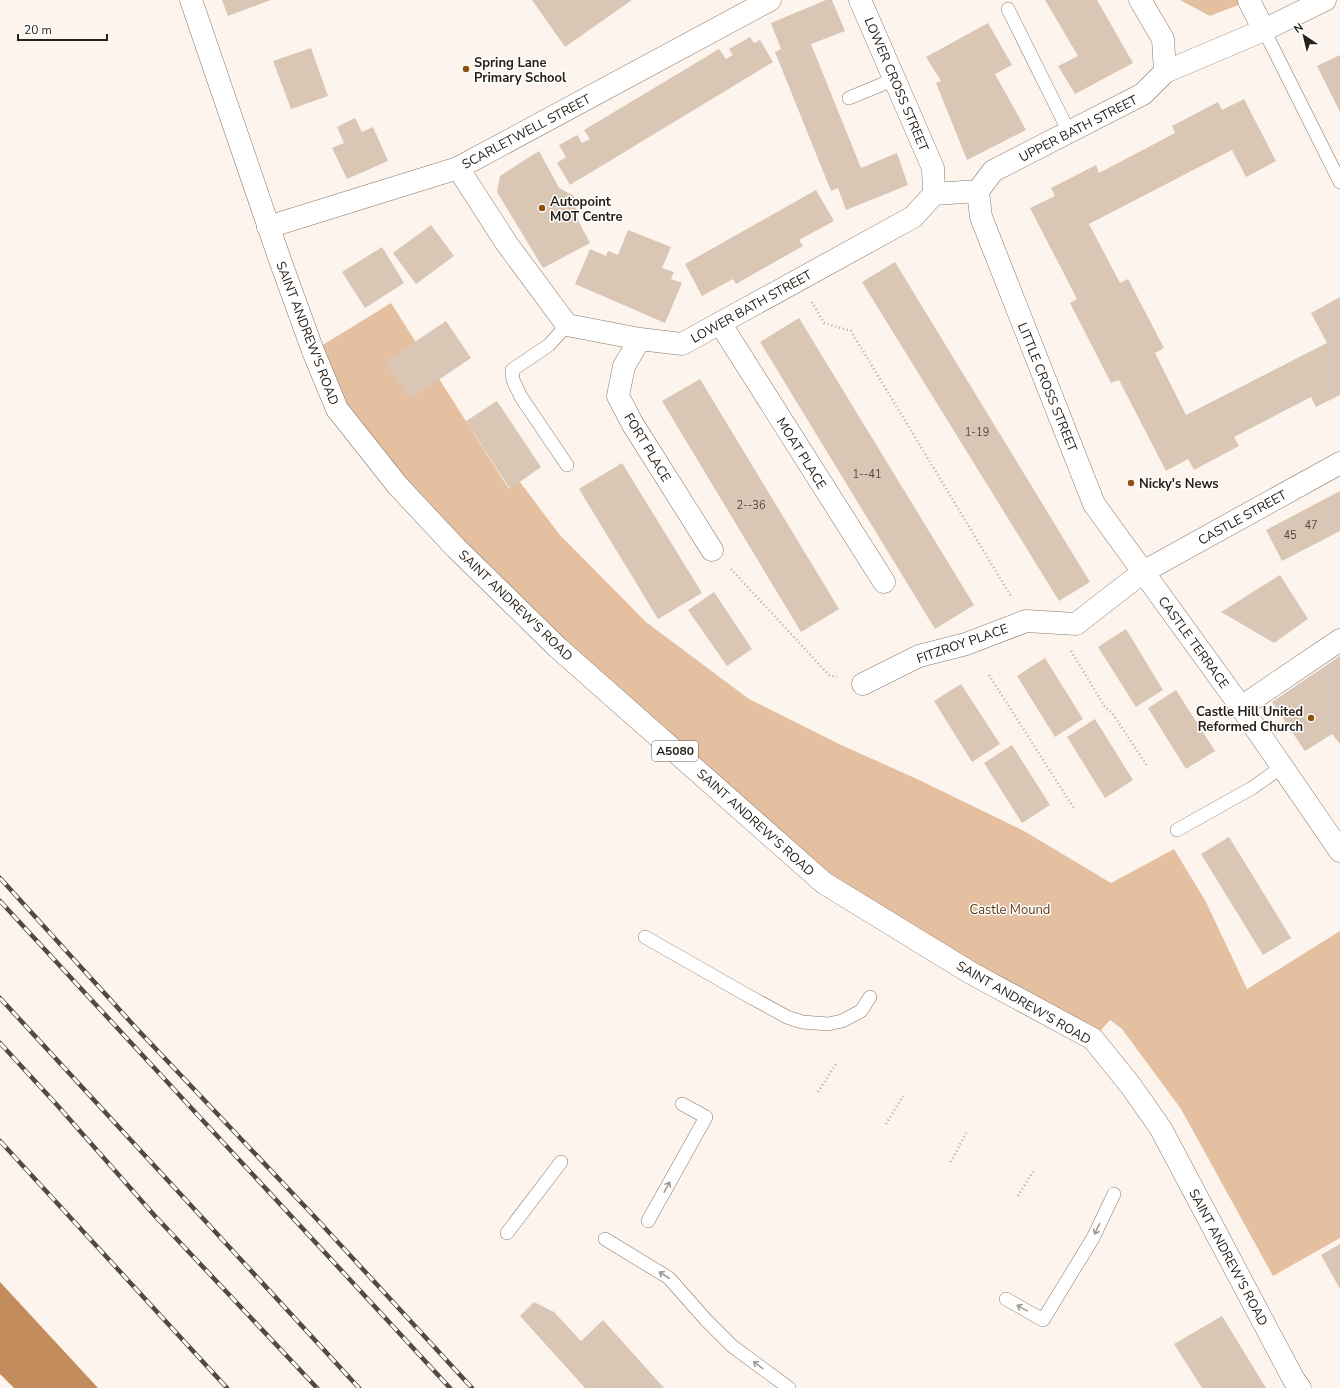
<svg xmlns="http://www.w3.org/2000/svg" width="1340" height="1388" viewBox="0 0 1340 1388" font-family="'Nunito Sans',sans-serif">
<rect width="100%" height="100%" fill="#fdf4ed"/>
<path fill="#e5c0a0" d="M1180,0h71l-41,16z
M391,303l118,186 11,-7 39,52 87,88 103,77 90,45 78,35 107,52 87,52 63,-34 32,53 41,87 93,-58v307l-67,38 -92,-167 -59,-80 -12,-9 -17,19 -269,-156 -426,-397 -85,-135z"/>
<path fill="#c28c5c" d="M0,1282l98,106h-84l-14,-14z"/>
<path fill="#dac6b5" d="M222,0h49l-43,16z
M532,0h100l-67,47z
M826,0h6l13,31 -34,13 50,124 36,-15 11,32 -62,25 -8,-22 -7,3 -56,-139 6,-3 -10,-26z
M1045,0h52l36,63 -58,31 -17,-28 20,-10z
M988,23l24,42 -17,9 31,56 -59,30 -31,-77 5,-2 -15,-24z
M750,37l4,6 6,-3 13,22 -203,123 -13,-22 9,-6 -7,-12 18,-10 5,8 8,-4 -6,-9 135,-81 7,10 7,-4 -4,-6z
M311,48l17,48 -37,13 -18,-48z
M1340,55v57l-23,-46z
M1244,99l32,62 -30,16 -14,-27 -143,74 31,59 8,-4 36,69 -9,5 31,62 141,-72 -16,-30 29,-16v98l-24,12 -5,-10 -77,40 5,9 -45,24 -6,-11 -22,12 -47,-91 -8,3 -41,-80 7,-4 -47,-91 25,-12 -4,-8 45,-23 3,8 76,-40 -3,-7 46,-24 4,8z
M355,118l7,14 11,-5 15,34 -41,18 -15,-31 12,-5 -7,-16z
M539,151l20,37 15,8 4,24 12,23 -47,25 -46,-76 3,-16z
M816,190l18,31 -35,19 4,6 -67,38 -3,-5 -31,17 -17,-32z
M431,225l23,31 -38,28 -23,-31z
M628,230l43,17 -9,21 12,4 -3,7 11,4 -17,40 -90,-39 15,-35 16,7 2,-5 10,4z
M382,247l22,36 -39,25 -23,-36z
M895,262l195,320 -31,19 -197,-319z
M799,318l175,287 -39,24 -175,-287z
M446,321l25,37 -61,41 -25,-37z
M700,379l139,230 -38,23 -139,-231z
M497,401l44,66 -31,22 -44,-68z
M622,463l80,130 -44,26 -79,-130z
M1340,491v40l-58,30 -16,-31z
M1280,575l28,44 -34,24 -53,-31z
M714,592l38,57 -25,17 -39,-56z
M1126,629l37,61 -27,17 -38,-60z
M1340,656v88l-8,-10 -27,17 -33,-49z
M1045,658l38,61 -28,18 -38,-61z
M961,684l39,60 -28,18 -38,-61z
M1176,690l39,61 -29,18 -38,-61z
M1095,719l38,61 -28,18 -38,-61z
M1012,745l38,60 -28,18 -38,-60z
M1229,837l62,101 -28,17 -62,-101z
M1340,1244v45l-19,-34z
M534,1302l20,10 27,29 22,-21 61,68h-79l-65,-72z
M1222,1316l44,72h-64l-28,-44z"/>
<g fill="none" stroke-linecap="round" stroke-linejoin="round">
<g stroke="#897768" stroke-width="14">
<path id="lane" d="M1008,9l61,123
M1264,30l76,152
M849,98l46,-19
M567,465l-46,-68 -8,-17 -1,-10 37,-25 18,-20
M1177,830l75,-42 30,-21
M645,937l100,57 42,23 15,5 26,2 14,-3 19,-10 9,-14
M648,1221l58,-104 -24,-13
M507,1233l54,-71
M605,1239l64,39 37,42 26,26 57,42
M1006,1299l37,21 50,-82 21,-44"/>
</g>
<g stroke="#897768" stroke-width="23">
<path id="street" d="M1140,0l23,39 2,33
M1249,1l15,29 61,-30
M458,168l49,76 60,81 73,14 42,5 231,-127 21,-23 -1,-26 -73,-168
M978,191l3,26 113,287 147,203 99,144
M934,194l44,-3 15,-20 150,-77 22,-22 99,-42
M268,227l190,-59 312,-168
M720,323l164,259
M640,339l-16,27 -6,30 14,27 80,127
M863,684l56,-28 47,-12 60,-23 50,3 67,-52 197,-109
M1241,707l99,-67"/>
</g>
<g stroke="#897768" stroke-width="23">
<path id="primary" d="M191,0l89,260 33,91 24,58 61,77 58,62 101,99 267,236 147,90 122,66 38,47 30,43 133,251 6,8"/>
</g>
<path stroke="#b3aba4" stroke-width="2.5" stroke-dasharray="1 3" stroke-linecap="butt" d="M812,302l12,21 27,8 161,267
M731,569l98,106 8,2
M1071,651l34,56 8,7 34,52
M989,675l86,135
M818,1092l18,-28
M886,1124l17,-28
M951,1162l15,-29
M1018,1196l16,-26"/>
<use href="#lane" stroke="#fff" stroke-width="13"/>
<use href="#street" stroke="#fff" stroke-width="22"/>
<use href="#primary" stroke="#fff" stroke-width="22"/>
<g stroke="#514a43" stroke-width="4.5">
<path id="rail" d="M0,878l137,151 176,186 159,173
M0,901l450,487
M0,998l359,390
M0,1043l57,62 98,111 162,172
M0,1141l227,247"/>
</g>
<use href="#rail" stroke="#fff" stroke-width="3" stroke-dasharray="9" stroke-linecap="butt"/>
</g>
<defs><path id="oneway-shaft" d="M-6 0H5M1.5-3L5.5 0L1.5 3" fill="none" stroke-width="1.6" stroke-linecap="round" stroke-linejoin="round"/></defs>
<g stroke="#9e9b98">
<use href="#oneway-shaft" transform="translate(667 1187) rotate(-61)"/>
<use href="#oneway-shaft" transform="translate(1097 1229) rotate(116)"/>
<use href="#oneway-shaft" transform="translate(664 1275) rotate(-147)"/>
<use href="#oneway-shaft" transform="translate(1022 1308) rotate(-151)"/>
<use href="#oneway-shaft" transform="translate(758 1365) rotate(-143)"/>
</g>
<g fill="#8d520f" stroke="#fff" stroke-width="1.5">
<circle cx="466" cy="69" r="4"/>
<circle cx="542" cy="208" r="4"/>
<circle cx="1131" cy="483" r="4"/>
<circle cx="1311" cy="718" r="4"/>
</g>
<g text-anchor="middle" stroke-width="3" stroke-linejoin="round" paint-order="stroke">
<g font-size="11" fill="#544a41">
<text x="977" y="436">1-19</text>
<text x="867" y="478">1--41</text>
<text x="751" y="509">2--36</text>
<text x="1311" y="529">47</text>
<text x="1290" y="539">45</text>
</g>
<rect fill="#fff" stroke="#68645f" stroke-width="1" x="652" y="741" width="46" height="20" rx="3"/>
<g font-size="12" font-weight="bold" fill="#28211a">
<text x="675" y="755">A5080</text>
</g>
<g font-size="13" font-weight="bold" fill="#28211a" stroke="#fff" text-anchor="start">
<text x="474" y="67">Spring Lane<tspan x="474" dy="15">Primary School</tspan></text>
<text x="550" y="206">Autopoint<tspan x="550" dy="15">MOT Centre</tspan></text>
<text x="1139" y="488">Nicky's News</text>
<text x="1303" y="716" text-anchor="end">Castle Hill United<tspan x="1303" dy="15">Reformed Church</tspan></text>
</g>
<g font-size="13" fill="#28211a" stroke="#fff">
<text transform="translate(897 84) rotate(67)" y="5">LOWER CROSS STREET</text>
<text transform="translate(1078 128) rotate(-27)" y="5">UPPER BATH STREET</text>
<text transform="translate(526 131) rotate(-28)" y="5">SCARLETWELL STREET</text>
<text transform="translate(751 306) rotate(-29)" y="5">LOWER BATH STREET</text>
<text transform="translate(308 333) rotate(69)" y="5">SAINT ANDREW'S ROAD</text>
<text transform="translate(1048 387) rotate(68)" y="5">LITTLE CROSS STREET</text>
<text transform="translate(648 447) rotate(59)" y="5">FORT PLACE</text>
<text transform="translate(802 453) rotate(58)" y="5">MOAT PLACE</text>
<text transform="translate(1242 517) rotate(-29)" y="5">CASTLE STREET</text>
<text transform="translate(516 605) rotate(44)" y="5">SAINT ANDREW'S ROAD</text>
<text transform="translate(1194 642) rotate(54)" y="5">CASTLE TERRACE</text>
<text transform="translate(962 643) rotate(-19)" y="5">FITZROY PLACE</text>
<text transform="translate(756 822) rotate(42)" y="5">SAINT ANDREW'S ROAD</text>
<text transform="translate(1024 1002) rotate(30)" y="5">SAINT ANDREW'S ROAD</text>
<text transform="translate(1229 1257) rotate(62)" y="5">SAINT ANDREW'S ROAD</text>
</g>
<g font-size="13" fill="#5b3610" stroke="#fff">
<text x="1010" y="914">Castle Mound</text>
</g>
</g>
<g transform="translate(1304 36) rotate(325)" stroke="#ffffff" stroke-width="3" paint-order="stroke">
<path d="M0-3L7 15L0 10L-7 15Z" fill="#28211a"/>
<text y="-6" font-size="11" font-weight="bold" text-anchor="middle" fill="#28211a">N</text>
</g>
<path d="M18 34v6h89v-6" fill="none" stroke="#28211a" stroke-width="2"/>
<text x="24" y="34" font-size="12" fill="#28211a" stroke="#ffffff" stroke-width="3" paint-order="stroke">20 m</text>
</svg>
